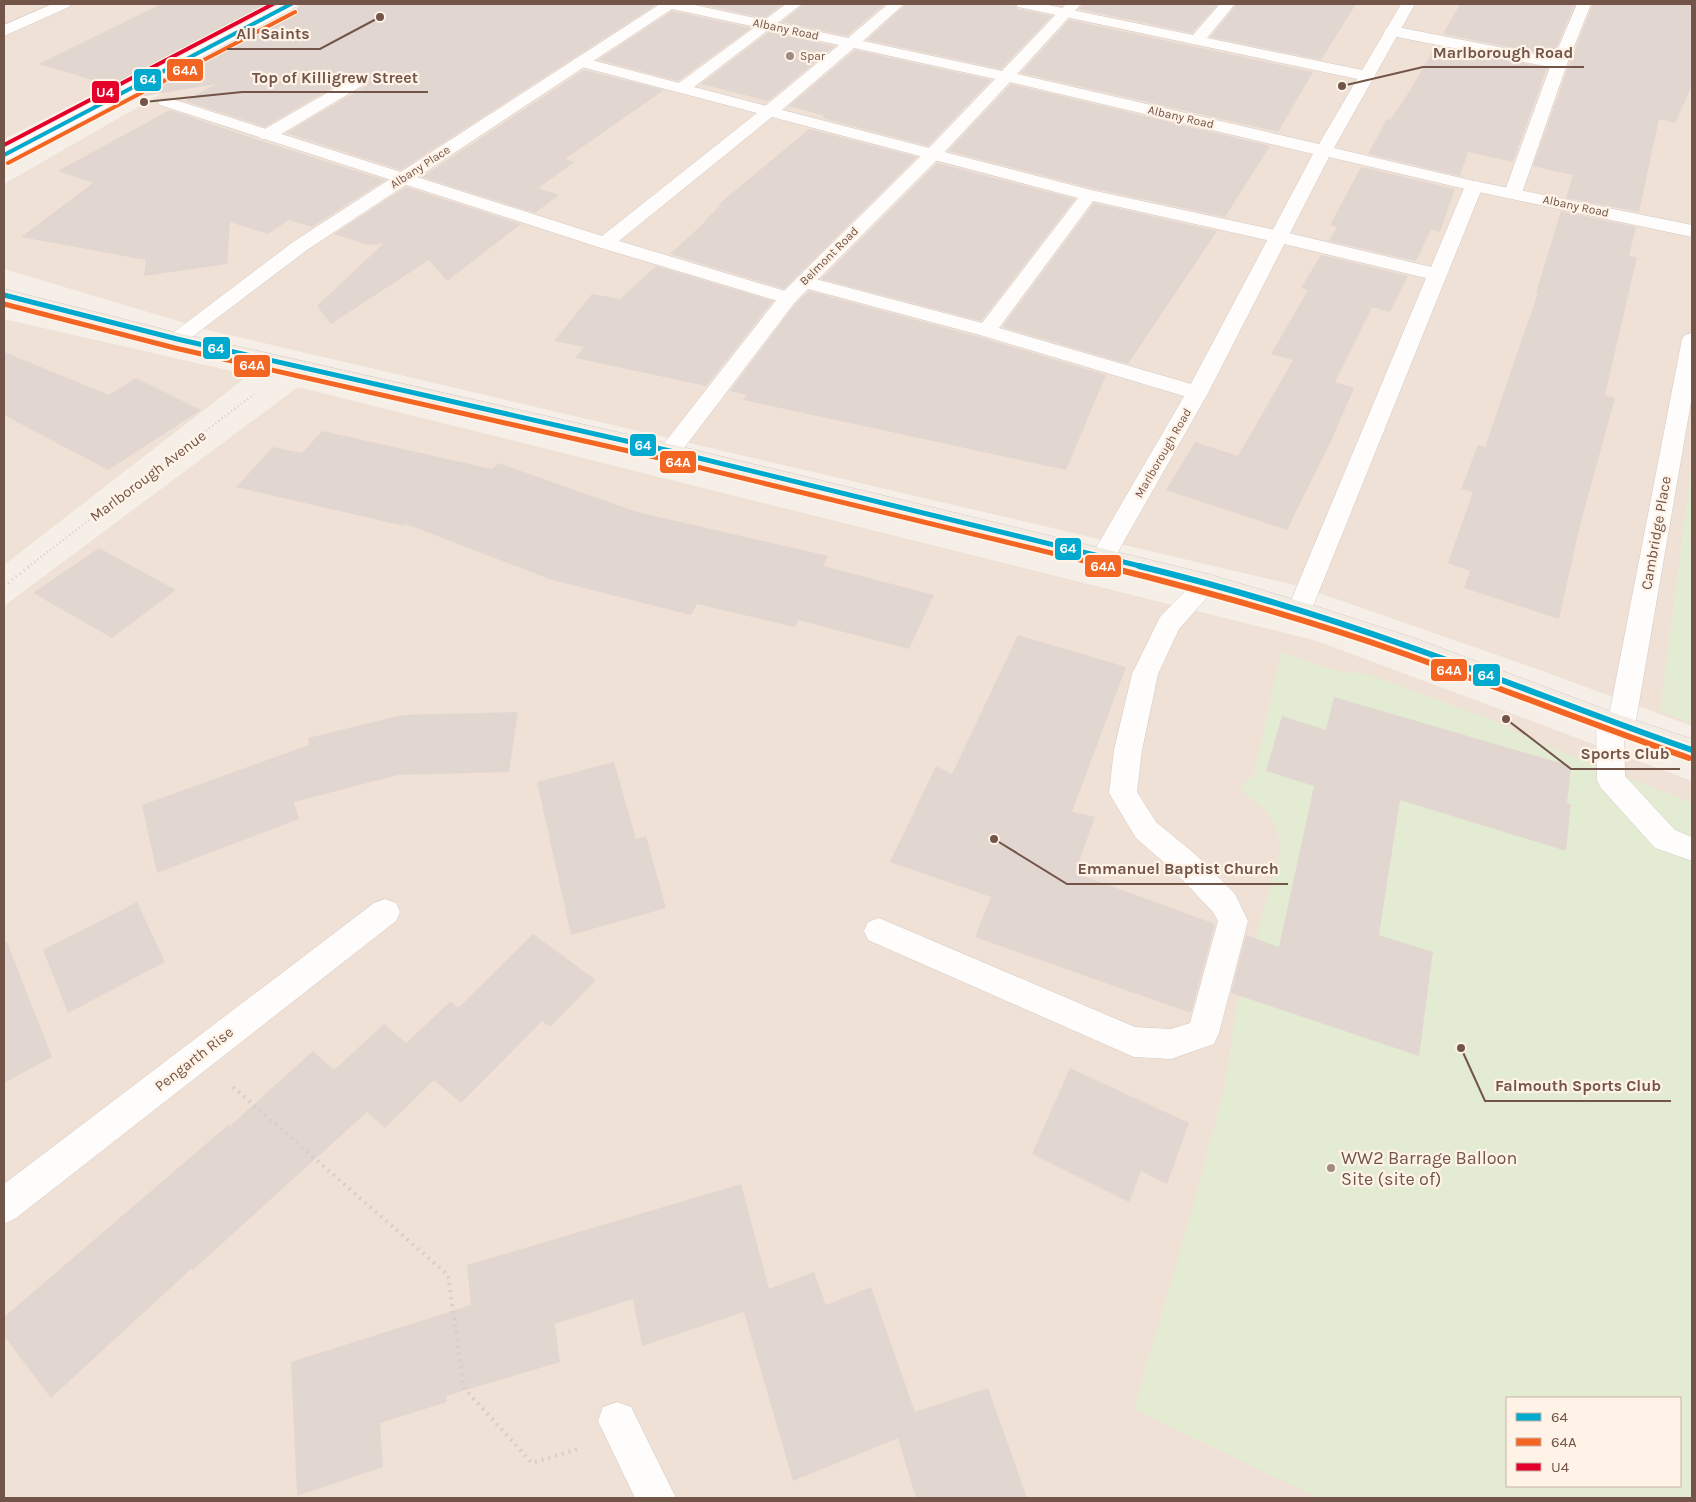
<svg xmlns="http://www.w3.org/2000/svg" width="1696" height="1502" viewBox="0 0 1696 1502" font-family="Karla,sans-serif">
<rect width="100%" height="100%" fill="#f6efe8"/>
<path fill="#efe1d5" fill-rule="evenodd" d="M4,4h268l-268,135z
M318,4h1374v722l-155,-57 -238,-83 -1091,-256 -204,-61v-85z
M4,319l245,56 -245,190z
M298,387l1019,254 375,140v717h-1688v-838l2,-2 -2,-2v-50zM1507,1398h173v88h-173z"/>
<path fill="#e4ebd3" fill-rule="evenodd" d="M1692,462v262l-32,-13z
M1281,652l51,18 39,5 121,45 50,24 150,59v695h-374l-184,-89 63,-217 28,-106 11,-77 45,-161c-3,-17 -7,-31 -21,-43 -7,-5 -14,-8 -18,-16l4,-9 5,-2 3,-4zM1507,1398h173v88h-173z"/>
<path fill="#e2d6d0" d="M161,4h115l-160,83 -77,-23z
M300,4h357l-256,166 -115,-37 80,-47 3,-6 -3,-4 -6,-2 -8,2 -87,51 -80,-26 31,-17 -71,12 -8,-3 160,-84z
M698,4h85l-19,14z
M804,4h81l-38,32 -65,-14z
M906,4h108l4,5 34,7 -51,53 -134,-29z
M1083,4h135l-26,29 -113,-24z
M1237,4h119l-35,56 -111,-23z
M1460,4h115l-22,52 -110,-22z
M1593,4h99v82l-17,37 -16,-4 -20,93 -73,-14 7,-23 -40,-9 36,-101z
M672,11l79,17 -73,53 -80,-21z
M1069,20l244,52 -35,60 -257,-59z
M769,32l66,14 -67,55 -67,-17z
M1436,46l111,22 -34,94 -45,-10 -8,24 -92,-22 19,-35 3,1 19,-28z
M855,50l136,30 -63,66 -106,-28 3,-2 -36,-10z
M584,70l80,20 -99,69 10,3 -37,26 21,7 -24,18 -113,-36z
M1011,84l259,62 -45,71 -134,-29 -143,-37z
M170,110l91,31 124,39 -73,47 -23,-7 -21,14 -38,-12 -3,42 -83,12 2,-16 -125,-23 72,-54 -35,-12z
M809,129l108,28 -133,132 -114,-35 36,-33 -1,-1 16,-15 -2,-1z
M937,163l138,36 -94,122 -160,-42z
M1361,167l94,22 -15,43 -9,-2 -15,31 -87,-20 8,-14 -7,-2z
M406,187l115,37 -74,57 -18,-21 -98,64 -14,-18 67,-63 -16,2 -34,-11z
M1094,203l123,28 -89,133 -126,-37z
M1561,211l75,16 -7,29 8,1 -32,138 10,3 -35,127 -21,94 -95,-31 6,-17 -22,-8 25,-71 -12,-3 17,-44 7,2 53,-154h-2z
M1321,255l87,21 -18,36 -18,-5 -37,75 19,6 -23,53 -44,89 -121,-40 29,-48 43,14 55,-96 -22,-6 37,-64 -7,-2z
M656,266l117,35 -67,85 -131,-28 9,-11 -30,-6 38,-47 28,5z
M809,291l170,46 127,38 -40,95 -323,-70 4,-5 -17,-4 66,-88z
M4,352l105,43 27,-17 65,32 -93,60 -104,-55z
M322,431l170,38 6,-6 139,49 191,44 -5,10 111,29 -25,54 -111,-29 -3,7 -98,-23 -6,11 -139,-35 -146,-56 -2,2 -168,-39 37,-40 29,6z
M99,548l77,42 -64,48 -79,-45z
M1018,635l108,32 -54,145 23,5 -20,56 140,51 -24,89 -216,-76 16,-40 -101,-35 46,-96 16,8z
M1334,697l237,69 -4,37 4,1 -5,47 -166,-51 -21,135 54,17 -14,104 -188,-63 15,-58 33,12 35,-161 -48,-15 16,-55 44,14z
M518,712l-9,60 -111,3 -104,27 5,17 -142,54 -15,-68 167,-60 -1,-7 94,-23z
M614,762l22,77 10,-3 20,72 -95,27 -34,-153z
M137,902l28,60 -97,51 -25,-63z
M533,934l63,46 -46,47 -8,-6 -81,82 -27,-23 -49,48 -18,-16 -174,158 -2,-1 -140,129 -47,-62v-19l224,-192 2,1 83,-75 21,19 50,-46 22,19 45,-42 7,7z
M7,942l45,115 -48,26v-140z
M1070,1068l119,55 -22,61 -26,-13 -12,31 -97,-48z
M741,1184l28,105 45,-17 12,33 45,-18 44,125 73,-24 39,110h-111l-18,-60 -105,43 -49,-169 -102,34 -9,-47 -78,25 5,38 -114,34 1,6 -67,21 3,44 -86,29 -6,-134 180,-57 -4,-40z"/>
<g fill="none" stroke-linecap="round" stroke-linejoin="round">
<g stroke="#d4cac5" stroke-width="1">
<path id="service" d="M52,4h19l-2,3 -65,29v-11z
M786,4h16l-108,83 397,103 189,41 151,36 34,-81 3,-4 6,-1 6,1 3,4 -174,430 -9,3 -9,-3 -4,-6 139,-332 -146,-35 -187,-42 -94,127 206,60 3,5 -3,5 -8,2 -217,-65 -183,-49 -3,-4 3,-4 7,-2 178,47 96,-125 -306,-81 -153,124 176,53 3,4 -3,4 -7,2 -190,-57 -438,-142 -2,-3 2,-3h12l430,137 155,-123 -183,-48 -2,-3 2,-3 6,-2 99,26z
M1016,4h27l150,31 27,-31h15l-28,34 160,33 6,2 2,3 -2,3 -6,2 -344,-73 -5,-1z
M1577,4h14l-24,60 -45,129 -3,4 -6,1 -6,-1 -3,-4 46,-126 -158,-31 -5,-2 -3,-3 3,-3 5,-2 162,32z
M1208,574l9,3 3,6 -41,46 -21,45 -16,76 -5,42 19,30 39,32 40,40 13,27 -29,112 -5,11 -43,15 -37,-2 -266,-117 -4,-9 4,-9 11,-4 256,109 36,2 19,-6 28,-102 -5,-9 -38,-40 -39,-34 -27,-45 5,-43 18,-76 28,-57 39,-40z
M1610,712l10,3 4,7 1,54 50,54 17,7v24l-37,-13 -54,-60 -4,-8 -1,-58 4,-7z"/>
</g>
<g stroke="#d4cac5" stroke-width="1">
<path id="minor" d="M660,4h30l158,34 40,-34h16l-41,37 139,30 64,-67h15l-64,70 302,70 82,-140h14l-81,144 140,33 218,44v12l-218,-46 -145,-34 -121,236 -97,171 -9,2 -9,-2 -3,-6 96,-165 127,-239 -303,-72 -71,76 -144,144 -117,154 -8,2 -8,-2 -3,-5 3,-5 119,-152 146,-144 68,-71 -141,-31 -78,67h-12l-2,-4 2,-4 75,-62 -167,-36 -365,241 -123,93 -7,2 -7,-2 -3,-4 3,-4 123,-93z
M359,76l6,2 2,3 -2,3 -92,55h-12l-3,-4 3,-4 92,-53z
M1692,333v63l-57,330 -4,7 -10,4 -10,-4 -4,-7 75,-387 3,-4z
M385,899l11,4 4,9 -4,9 -380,297 -12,6v-40l370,-281z
M617,1402l14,5 45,91h-41l-37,-77 5,-14z"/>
</g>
<g stroke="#d4cac5" stroke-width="1">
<path id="tertiary" d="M280,4h18l-2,3 -286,152 -6,1v-12z"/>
</g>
<g stroke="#d5cac5" stroke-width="1">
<path id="primary" d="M4,289l174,44 492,111 538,130 101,30 108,35 203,76 72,24v22l-92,-32 -201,-76 -108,-37 -84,-24 -537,-134 -493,-113 -173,-44z"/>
</g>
<path stroke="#d7cec9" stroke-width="2.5" stroke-dasharray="1 3" stroke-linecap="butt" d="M28,567l226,-173"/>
<path stroke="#d7cec9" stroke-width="3" stroke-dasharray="1 4" stroke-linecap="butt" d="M4,586l26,-20"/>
<path stroke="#d7cec9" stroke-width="4" stroke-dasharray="2 5" stroke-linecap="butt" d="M233,1087l215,188 16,113 68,75 46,-14"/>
<use href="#service" fill="#fefdfc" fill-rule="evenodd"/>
<use href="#minor" fill="#fefdfc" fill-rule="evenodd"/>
<use href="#tertiary" fill="#fefdfc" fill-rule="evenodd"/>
<use href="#primary" fill="#f2ebe4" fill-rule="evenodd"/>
<g stroke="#fff3e7" stroke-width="6">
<path id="bus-1-far2" d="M4,155l287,-151"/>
</g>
<g stroke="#fff3e7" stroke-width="8">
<path id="bus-1-far1" d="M4,295l173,44 493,112 474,116"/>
</g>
<g stroke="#fff3e7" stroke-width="10">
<path id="bus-1" d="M1139,566c91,22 180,49 268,80 96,33 189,71 285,104"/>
</g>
<g stroke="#fff3e7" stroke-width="6">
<path id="bus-2-far2" d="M8,163l287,-151"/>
</g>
<g stroke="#fff3e7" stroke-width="8">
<path id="bus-2-far1" d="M4,304l171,44 493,112 441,107"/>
</g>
<g stroke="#fff3e7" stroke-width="10">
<path id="bus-2" d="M1104,566c101,25 202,53 301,88 95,34 188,71 284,104"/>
</g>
<g stroke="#fff3e7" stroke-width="6">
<path id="bus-3" d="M4,145l269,-141"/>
</g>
<use href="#bus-1-far2" stroke="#00a9ce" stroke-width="4"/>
<use href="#bus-1-far1" stroke="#00a9ce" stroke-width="5"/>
<use href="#bus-1" stroke="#00a9ce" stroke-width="6"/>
<use href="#bus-2-far2" stroke="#f26522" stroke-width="4"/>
<use href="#bus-2-far1" stroke="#f26522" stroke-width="5"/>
<use href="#bus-2" stroke="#f26522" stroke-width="6"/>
<use href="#bus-3" stroke="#e4002b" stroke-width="4"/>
</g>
<g fill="#a08a81" stroke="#fff3e7" stroke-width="2">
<circle cx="790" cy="56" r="5"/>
<circle cx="1331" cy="1168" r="5"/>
</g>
<g text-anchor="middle" stroke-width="4.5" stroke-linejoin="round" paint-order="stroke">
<g font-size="12" fill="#725449" stroke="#fff3e7">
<text transform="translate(786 29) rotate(12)" y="4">Albany Road</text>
<text transform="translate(1181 117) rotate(13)" y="4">Albany Road</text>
<text transform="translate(420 167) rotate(-33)" y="4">Albany Place</text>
<text transform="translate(1576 206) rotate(12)" y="4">Albany Road</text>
<text transform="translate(829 256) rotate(-45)" y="4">Belmont Road</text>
<text transform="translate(1163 453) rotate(-60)" y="4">Marlborough Road</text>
</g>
<g font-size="12" fill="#725449" stroke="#fff3e7" text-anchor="start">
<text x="800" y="60">Spar</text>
</g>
<g font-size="15" fill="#725449" stroke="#fff3e7">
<text transform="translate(148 476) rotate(-37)" y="5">Marlborough Avenue</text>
<text transform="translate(1656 533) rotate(-80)" y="5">Cambridge Place</text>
<text transform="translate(194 1059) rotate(-38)" y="5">Pengarth Rise</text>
</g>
<g font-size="18" fill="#725449" stroke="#fff3e7" text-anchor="start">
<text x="1341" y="1164">WW2 Barrage Balloon<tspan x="1341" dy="21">Site (site of)</tspan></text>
</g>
</g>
<path fill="none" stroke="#725449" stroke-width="2" d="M380 17L320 49H227M1342 86L1423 67H1584M144 102L242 92H428M1506 719L1571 769H1680M994 839L1067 884H1288M1461 1048L1485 1101H1671"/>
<g fill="#725449" stroke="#fff3e7" stroke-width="2">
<circle cx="380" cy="17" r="5"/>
<circle cx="1342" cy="86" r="5"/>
<circle cx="144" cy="102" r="5"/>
<circle cx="1506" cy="719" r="5"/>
<circle cx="994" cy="839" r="5"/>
<circle cx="1461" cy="1048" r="5"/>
</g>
<g font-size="16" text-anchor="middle" font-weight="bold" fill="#725449" stroke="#fff3e7" stroke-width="4.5" stroke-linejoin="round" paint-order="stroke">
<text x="273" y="39">All Saints</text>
<text x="1503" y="58">Marlborough Road</text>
<text x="335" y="83">Top of Killigrew Street</text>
<text x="1625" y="759">Sports Club</text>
<text x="1178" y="874">Emmanuel Baptist Church</text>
<text x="1578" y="1091">Falmouth Sports Club</text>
</g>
<g stroke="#fff3e7" stroke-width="2">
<rect x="166" y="58" width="38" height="24" rx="5" fill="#f26522"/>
<rect x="133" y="68" width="29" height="24" rx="5" fill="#00a9ce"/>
<rect x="91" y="80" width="29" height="24" rx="5" fill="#e4002b"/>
<rect x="202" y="336" width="29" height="24" rx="5" fill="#00a9ce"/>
<rect x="233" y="354" width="38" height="24" rx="5" fill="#f26522"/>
<rect x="629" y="433" width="28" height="24" rx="5" fill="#00a9ce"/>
<rect x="659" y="450" width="38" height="24" rx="5" fill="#f26522"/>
<rect x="1054" y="537" width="28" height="24" rx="5" fill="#00a9ce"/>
<rect x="1084" y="554" width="38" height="24" rx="5" fill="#f26522"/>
<rect x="1430" y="658" width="38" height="24" rx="5" fill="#f26522"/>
<rect x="1472" y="663" width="29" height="24" rx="5" fill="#00a9ce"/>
</g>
<g font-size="14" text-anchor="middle" font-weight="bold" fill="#fff">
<text x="185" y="75">64A</text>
<text x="148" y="84">64</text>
<text x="105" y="97">U4</text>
<text x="216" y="353">64</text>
<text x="252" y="370">64A</text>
<text x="643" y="450">64</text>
<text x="678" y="467">64A</text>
<text x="1068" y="553">64</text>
<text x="1103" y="571">64A</text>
<text x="1449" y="675">64A</text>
<text x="1486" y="680">64</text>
</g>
<rect width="1696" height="1502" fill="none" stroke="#725449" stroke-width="10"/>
<rect x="1506" y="1397" width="175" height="90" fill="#fff3e7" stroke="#c7b3a8"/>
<rect x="1516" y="1413" width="25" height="8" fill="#00a9ce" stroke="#c7b3a8"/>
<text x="1551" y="1422" font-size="15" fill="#725449">64</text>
<rect x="1516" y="1438" width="25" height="8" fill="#f26522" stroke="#c7b3a8"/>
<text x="1551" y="1447" font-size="15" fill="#725449">64A</text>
<rect x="1516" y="1463" width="25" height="8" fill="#e4002b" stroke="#c7b3a8"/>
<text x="1551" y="1472" font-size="15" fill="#725449">U4</text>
</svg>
